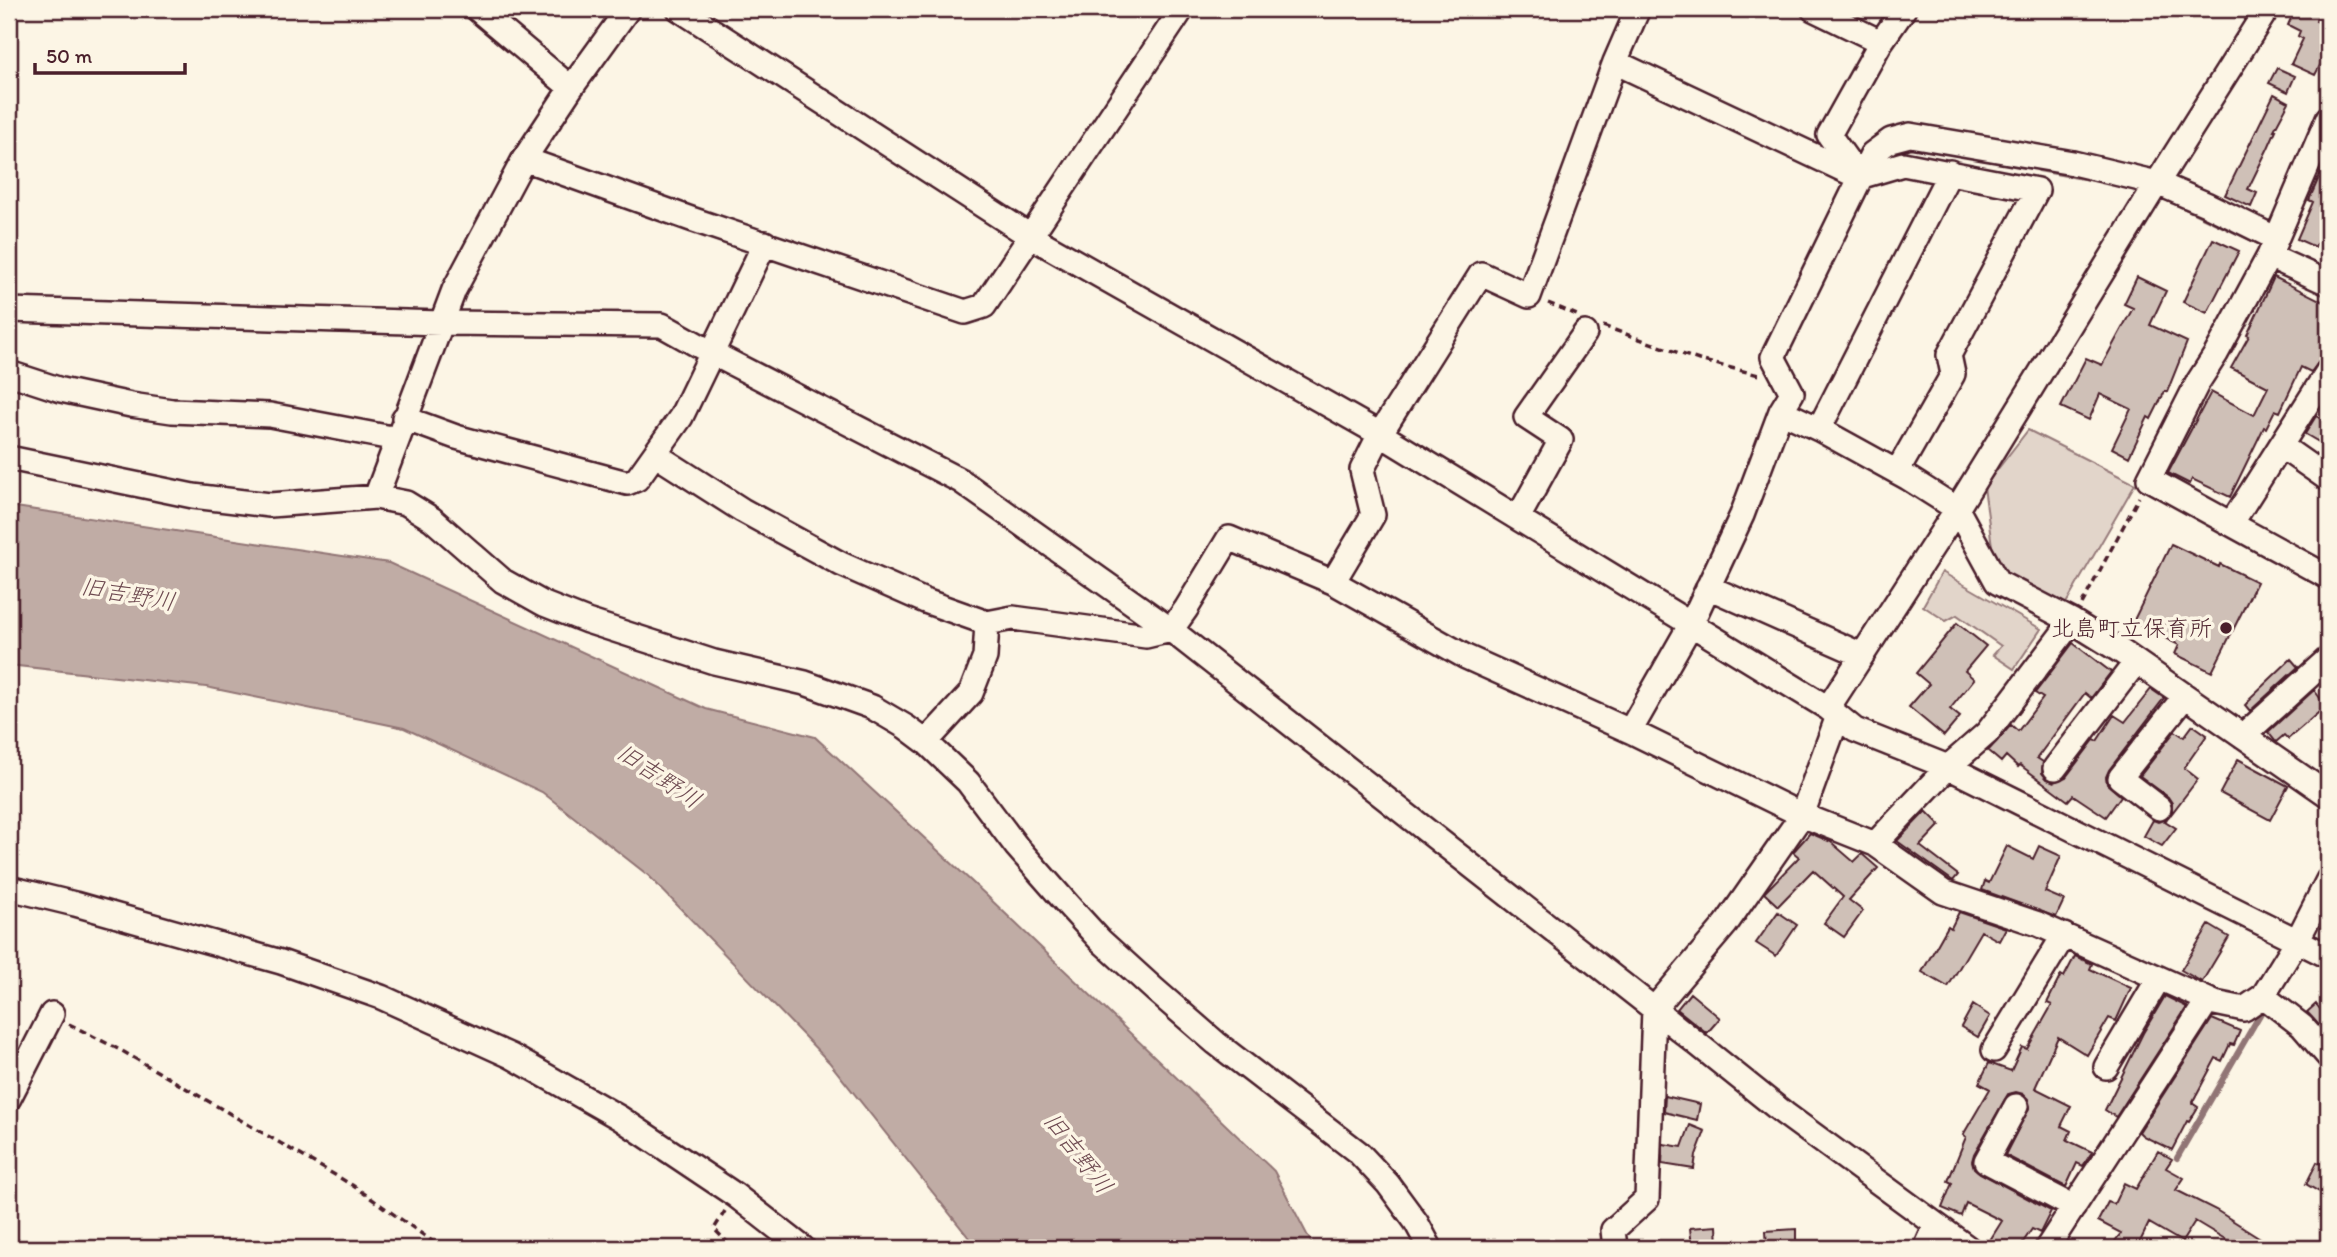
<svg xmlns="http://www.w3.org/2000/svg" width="2337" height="1257" viewBox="0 0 2337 1257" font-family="Itim,'Klee One',sans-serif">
<rect width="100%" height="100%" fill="#fcf5e5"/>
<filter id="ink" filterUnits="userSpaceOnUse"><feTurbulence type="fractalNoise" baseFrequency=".0143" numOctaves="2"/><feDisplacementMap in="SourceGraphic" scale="14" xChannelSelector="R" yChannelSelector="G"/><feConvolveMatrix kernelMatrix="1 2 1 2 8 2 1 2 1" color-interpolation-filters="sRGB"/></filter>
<g filter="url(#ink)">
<path fill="#e2d5ca" stroke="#967a7a" stroke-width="2" d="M2028,430l107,54 -71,123 -57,-30 -13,-16 -10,-74z
M1942,572l99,57 -27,40 -21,-14 8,-9 -44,-31 -11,6 -23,-15z"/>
<path fill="#c0aca5" stroke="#917474" stroke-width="2" d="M9,506l380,57 317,146 109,28 170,157 289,277 40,77h-337l-148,-186 -180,-186 -107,-84 -138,-64 -198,-41 -197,-22z"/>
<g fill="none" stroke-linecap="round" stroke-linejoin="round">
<path stroke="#917474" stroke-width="6" d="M2039,169l44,8
M2181,205l88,42
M2177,1158l88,-152"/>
</g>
<path fill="#cfc0b7" stroke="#4a1f2b" stroke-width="2" d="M2295,9h27l-6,12 12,5v12l-7,16 4,2 -10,19 -24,-11 12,-25 -5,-3 2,-5 -12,-6z
M2277,68l18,8 -7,16 -19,-9z
M2274,94l15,8 -15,28h2l-8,18 -20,41 9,4 -6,14 -26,-12z
M2328,157v88l-10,-4 -3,6 -18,-8 16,-37 -4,-2z
M2213,239l26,12 -32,62 -24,-11z
M2137,277l29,14 -16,34 37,17 -20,50 -2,-1 -14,28 -3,-2 -19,40 -17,-9 19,-39 -31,-15 -11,26 -28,-13 25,-49 16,7 31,-57 -9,-4z
M2274,277l54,27v53l-7,2 -10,13 -10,-5 -21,45 -5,-2 -9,18 -2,-1 -34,70 -38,-18 -2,5 -22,-11 43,-81 43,23 14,-28 -37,-19 18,-32 -2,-1z
M2316,416l12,6 -9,20 -14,-8z
M2171,544l48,23 1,-3 37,18 -45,90 -37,-18 4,-9 -46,-23z
M1957,623l29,23 -21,25 9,8 -24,30 10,8 -16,19 -35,-29 20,-23 -13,-11z
M2073,643l38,29 -20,26 -6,-5 -48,65 6,4 -1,11 5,6 7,3 12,-5 28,-37 3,1 17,-26 11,7 26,-33 13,9 -55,72 -3,7 1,7 14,12 -15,21 -33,-22 -5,6 -48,-36 -2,2 -12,-11 -5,6 -13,-11 23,-26 7,6 25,-33 -8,-5z
M2291,659l7,8 -48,44 -5,-6 6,-6 -1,-1z
M2314,690l12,16 -38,33 -4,-4 -8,7 -8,-10z
M2193,725l14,10 -23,33 14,11 -26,34v-10l-4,-6 -28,-21 35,-45 9,6z
M2238,759l50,27 -18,34 -50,-27z
M1926,811l14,14 -20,21 38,29 -5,6 -56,-40z
M2167,819l-2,2 11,7 -14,18 -18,-10 9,-16 5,2z
M1810,833l21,9 23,20 8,-8 16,14 -29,32 14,11 -19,26 -20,-14 19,-26 -30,-27 -35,36 -14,-13 35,-36 -6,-5z
M2007,846l26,13 6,-13 22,10 -16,36 19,8 -8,17 -74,-27 3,-9 4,2z
M1778,912l19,13 -21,31 -20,-13z
M1959,912l47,16 -7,13 -18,-10 -33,56 -26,-15 26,-46 3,2z
M2209,925l20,12 -27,45 -21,-12z
M2075,956l17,8 -2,5 41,19 -15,33 -7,-3 -22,37 -29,-18 -23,51 36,18 -10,20 10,5 -4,9 25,12 -9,14 -6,-3 -11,24 -61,-32 25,-49 -2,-7 -5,-5 -7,-2 -8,2 -34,60 -2,7 2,7 6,5 71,38 -11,22 -8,-4 -13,19h-34l17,-27 -36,-18 -5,13 -19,-8 10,-25 -4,-2 18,-44 -3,-2 27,-46 -11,-6 10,-20 22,8 11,-24 5,2 25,-44 -5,-2 14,-28 3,2z
M1690,993l30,25 -13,15 -30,-24z
M2165,996l22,11 -71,110 -11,-7 38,-77z
M2316,1004l12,15v16l-21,-23z
M1973,1005l17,11 -12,21 -17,-10z
M2212,1019l28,12 -6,14 -4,-1 -8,17 -6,-3 -24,45 6,4 -9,15 -2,-1 -15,29 -29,-14 -4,-4z
M1665,1096l35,8 -3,16 -33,-8z
M1690,1125l15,6 -9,24 -2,14 -32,-5 1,-20 19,3z
M2158,1151l14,8 -6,9 18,10 -8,12 40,20 60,38h-36l-45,-27 -13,21 -33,-19 -12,25h-27l11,-15 -23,-12 10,-19 6,2 10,-21 12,6z
M2317,1162l11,5v30l-22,-13z
M1717,1226l1,19 -26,2 -2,-19z
M1796,1229v19h-29l-1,-17z"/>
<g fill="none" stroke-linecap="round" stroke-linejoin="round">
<g stroke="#4a1f2b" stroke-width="28">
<path id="minor" d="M477,9l94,79
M679,9l351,227 350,198 448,274 27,22 93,37 380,189
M1813,9l68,33
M1615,62l244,115 44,-13 134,26 -88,165 4,19 -56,98
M2328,118l-59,138 -53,98 -18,28 -49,97 179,98
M524,159l167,60 274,93 19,-6 198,-297
M1857,174l-28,-39 52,-93 23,-33
M2269,256l59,27
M9,310l432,13 221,2 50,28 249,128 210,149 483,379 131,105 183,134
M9,373l52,17 70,15 41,6 98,4 127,24
M1781,411l38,18 89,49 49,31 40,73 75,39 50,31 206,143
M404,418l52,19 171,46 10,-4 44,-62 84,-174
M1819,429l131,-257
M2281,446l47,33
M656,455l86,55 99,54 84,37 62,22 26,-5 133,18 25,-6 15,-21 43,-71 104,44 133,75 164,74 172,84 73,29 68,48 95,32 177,79 29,6 19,-13 34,-55 31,-61
M9,458l184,38 77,9 106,-8 30,6 26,16 71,62 41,23 43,17 127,41 91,21 67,24 34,20 20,15 42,40 49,65 51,58 32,35 55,50 61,53 143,110 29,31 28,38 14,26
M376,497l78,-207 70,-131 47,-71 57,-79
M1518,518l43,-78 -35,-23 59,-84
M2231,524l97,-153
M1333,582l40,-67 -11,-45 18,-36 101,-160 48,22 86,-234 23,-53
M1708,587l154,68
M1828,708l129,-199 200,-326 110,-174
M1630,731l61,-107 51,-109 39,-104 11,-18 -19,-36 99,-203 19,-14 19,-5 163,28 84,20 49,21 69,34
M2243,736l85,-77
M926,742l45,-49 14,-36 2,-34
M2055,768l81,-106
M2159,808l-39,-30 65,-82
M1875,844l73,-77 39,-34 85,-112
M9,888l66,16 206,58 100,35 130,59 109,62 115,77 68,53
M2263,996l39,30 26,30
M1994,1050l70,-115
M2106,1067l53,-89
M9,1098l43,-84
M2016,1106l-30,55 88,46
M1615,1248l-2,-18 34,-31 7,-190 72,-85 76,-109 36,-99
M1926,1248l10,-23
M2047,1248l161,-248"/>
</g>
<path stroke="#4a1f2b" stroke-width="3.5" stroke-dasharray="7 5" stroke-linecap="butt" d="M1548,303l29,12
M1603,326l96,34 60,15
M2082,604l57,-107
M69,1024l55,28 228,133 90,63
M725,1211l-11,18 19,19"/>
<use href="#minor" stroke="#fcf5e5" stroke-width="23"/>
</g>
</g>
<circle fill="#4a1f2b" stroke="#fcf5e5" stroke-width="2.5" cx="2226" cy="628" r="7"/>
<g text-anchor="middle" stroke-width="7" stroke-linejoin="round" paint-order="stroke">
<g font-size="23" fill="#4a1f2b" stroke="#fcf5e5" text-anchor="end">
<text x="2212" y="636">北島町立保育所</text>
</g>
<g font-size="24" font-style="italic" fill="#6d4950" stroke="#fcf5e5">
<text transform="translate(128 594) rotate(10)" y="8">旧吉野川</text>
<text transform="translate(659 776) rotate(34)" y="8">旧吉野川</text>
<text transform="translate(1078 1153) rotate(52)" y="8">旧吉野川</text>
</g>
</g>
<rect width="2337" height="1257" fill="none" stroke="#fcf5e5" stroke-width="35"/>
<rect x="18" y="18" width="2302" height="1222" fill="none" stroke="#4a1f2b" stroke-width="2.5" filter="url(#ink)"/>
<path d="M35 63v10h150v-10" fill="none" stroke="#4a1f2b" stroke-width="3.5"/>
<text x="46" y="63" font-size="21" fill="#4a1f2b" stroke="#fcf5e5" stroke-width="5" paint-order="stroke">50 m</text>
</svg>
